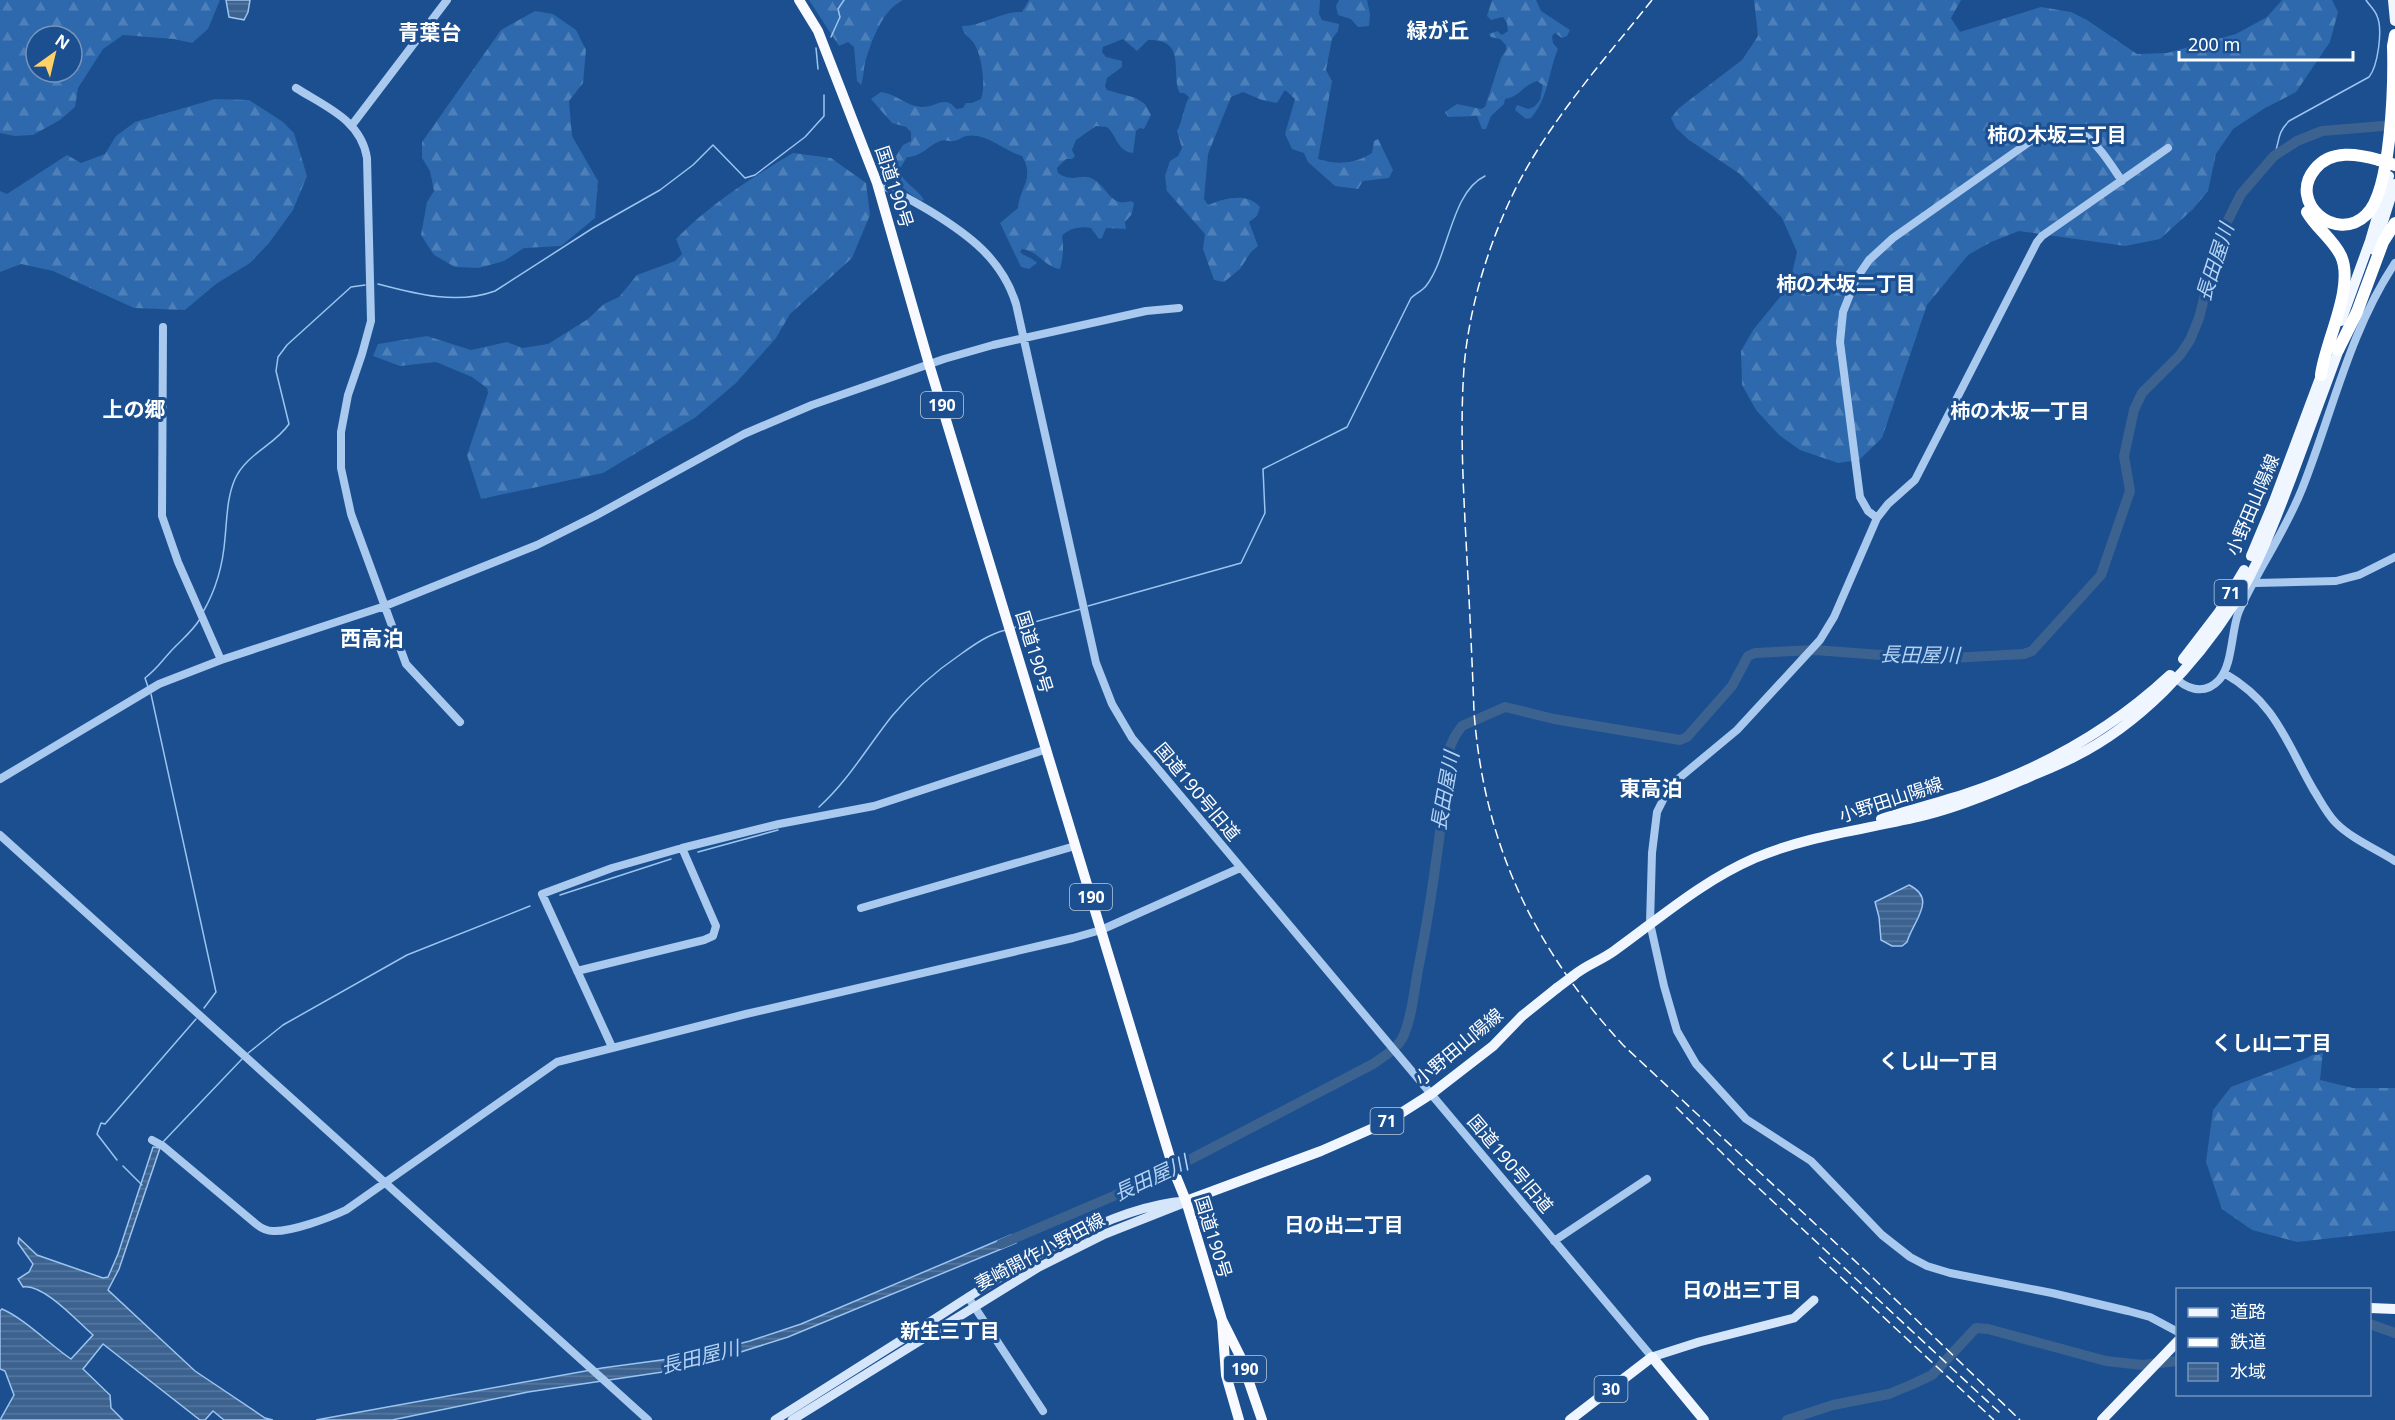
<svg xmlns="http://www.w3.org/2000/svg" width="2395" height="1420" viewBox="0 0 2395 1420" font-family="'Noto Sans','Noto Sans JP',sans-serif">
<defs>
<pattern id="forest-firs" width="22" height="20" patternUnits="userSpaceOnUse" patternTransform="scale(1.5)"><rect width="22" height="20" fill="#2e69ad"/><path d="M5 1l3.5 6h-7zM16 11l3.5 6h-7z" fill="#4d80b9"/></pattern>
<pattern id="water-rules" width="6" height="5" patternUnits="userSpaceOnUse" patternTransform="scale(1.5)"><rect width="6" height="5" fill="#3c6290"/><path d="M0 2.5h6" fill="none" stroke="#597aa1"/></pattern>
</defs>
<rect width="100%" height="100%" fill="#1b4f8f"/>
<path fill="url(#forest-firs)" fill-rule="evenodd" d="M0,0h220l-12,29 -16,14 -18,-4 -51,-4 -20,14 -25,39 -3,19 -15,13 -27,15 -18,1 -15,-3zM36,36h36v36h-36z
M809,0h94c-21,10 -32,42 -38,63 -2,8 -1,14 -4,22l-4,-4 -3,-34 -6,-5 -9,4z
M1029,0h291l-1,14 3,6 17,4 -1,7 -6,8 -6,31 6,11 -14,78c19,6 37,5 54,-6l2,-12 4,-2 15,31 -4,8 -26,3 -5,8 -23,-3 -27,-24 -4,-9 -12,-4 -7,-15 10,-35 -10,-9 -8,13 -15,-3 -19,-8 -12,5 -23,57 -4,45 4,6c17,-7 39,-13 52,2l-3,9 -8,6 9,24 -7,6 -11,17 -16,13 -10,-2 -11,-31 2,-15 -38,-43 -2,-15 5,-15 8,-5 4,-8 -5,-17c6,-11 6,-22 12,-34l-5,-4h-4c-10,-20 8,-54 -32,-53l-11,11 -14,-12 -20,8 -1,5 4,5 16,4v6l-15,11 -2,8 2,4 29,8 9,6 6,11 -7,14 -4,-1 -4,3 -3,22c-16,-2 -16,-17 -26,-26l-11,-1 -20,14 -4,10 3,6 -3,3h-6l-9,9 1,5c16,11 23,-1 35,6 15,8 17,29 38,22l3,2 -2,11 -7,8 1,7 -20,-1 -4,10 -3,1 -8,-11c-10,-2 -22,0 -29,8 2,11 1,22 -2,33 -16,-2 -21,-18 -38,-20l-2,3c5,5 12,5 17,11l-8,6 -8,-2 -21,-44 18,-15c2,-22 17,-29 4,-52 -18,-5 -36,-24 -56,-20 -4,1 -8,5 -13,5 -5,1 -7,-2 -13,0 -12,5 -19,16 -33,16l-8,13c4,13 19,19 25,30l-3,1c-17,-11 -33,-23 -37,-43l12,-2 7,-11 8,-4v-9l-5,-5 -14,-4 -21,-24 10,-7c14,1 25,14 40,15 15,1 24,-13 35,2l7,-1 3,-5h6l9,-4c5,-13 1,-45 -8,-57 -5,-6 -10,-8 -11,-16 21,0 40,-15 60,-14z
M1339,0h28l3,14 -1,12 -11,1 -7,-8 -13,-4 -2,-9z
M1492,0h44l5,11 29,19 -3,6 -5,2 -7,-5 -3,3 1,7 5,6c-10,24 -9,48 -27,69l-5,1 -11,-9 2,-5 11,4 6,-2 6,-7 3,-15 -6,-4c-14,4 -17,16 -32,18l-1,5 -13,12 -5,13h-4l-5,-13 -29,1 -3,-5 12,-8 24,5 4,-2 16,-49 5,-8v-5l-6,-6 -9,-2 -2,-3 8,-3 5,4 6,-4 -1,-8 -4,-6 -12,3 -4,-4z
M1754,0h207l-10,18 9,14 81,-25 30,5 16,8 50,34 30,-1 69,-19 31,-17 15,-17h50l6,12 -8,30 -34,50 -31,16 -32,21 -17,25 -8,37 -15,18 -33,30 -35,7 -106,-15 -28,11 -23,13 -41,50 -45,133 -23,22 -21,3 -38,-13 -21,-15 -23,-25 -14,-25 -1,-34 12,-21 36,-44 8,-34 -15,-34 -42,-44 -51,-34 -13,-12 -5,-10 8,-10 63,-48 16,-24z
M535,11l18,3 23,16 10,20 -3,33 -14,18 3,35 26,45 -3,37 -34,28 -37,2 -20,13 -25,7 -24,-1 -21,-12 -13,-20 6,-33 7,-11 -4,-20 -8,-13v-16l79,-112z
M215,99l34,1 34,22 11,11 13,43 -14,34 -24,33 -19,20 -34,21 -31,26 -51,-2 -81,-37 -32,-7 -21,8v-81l7,3 60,-39 14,8 24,-9 11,-18 19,-14z
M793,153l38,5 35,25 4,32 -18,43 -62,56 -14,24 -40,45 -40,34 -93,56 -122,26 -14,-44 21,-62 -1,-5 -15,-11 -36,-15 -36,4 -27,-10 5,-12 49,-8 44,14 36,-8 16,6 25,-4 40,-25 16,-15 15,-7 18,-22 38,-14 7,-7 -6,-15c34,-35 75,-61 117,-86z
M2319,1051l4,1 -3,28 33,8h42v143l-98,11 -45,-12 -30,-21 -16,-47 7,-52 18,-23 76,-29z"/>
<path fill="url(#water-rules)" stroke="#9cc4f0" stroke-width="1.5" d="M226,0h24l-2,12 -4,8 -15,-3z
M1909,885c29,14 4,36 -2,57l-5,4h-10l-11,-6 -2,-23 -4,-15z
M153,1147l7,1 -41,121 -11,21 87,81 70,47 8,2h-49l-11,-9 -8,9h-5l-97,-76 -20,25 27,26 1,13 12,12h-123l14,-25 -9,-24 -5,-2v-58l2,-2c23,10 47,35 69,50l22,-24c-15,-13 -50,-52 -70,-48l-5,-8 11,-7 4,-8 -15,-21 1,-5 18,17 66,23 5,-1 10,-23z
M1011,1235l5,8 -228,94 -79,25 -33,8 -148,22 -136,28h-76l286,-52 89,-12 59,-15 51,-17z"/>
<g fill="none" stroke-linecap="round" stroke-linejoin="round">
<path stroke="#9cc4f0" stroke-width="1.5" d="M831,37l9,-20 -2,-8 6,-9
M816,48l2,21
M2274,156c6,-14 2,-22 15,-35l80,-44c9,-11 14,-48 8,-61 -2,-6 -8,-11 -11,-16
M378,284c38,10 79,21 117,7l98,-63 67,-38 33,-25 20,-20 32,33 10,-3 50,-38 19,-21v-21
M1088,606l153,-43 24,-50 -2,-44 84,-42 64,-129c4,-4 11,-7 15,-12 23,-30 25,-94 59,-110
M203,612c14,-24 20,-47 22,-74 2,-20 2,-41 10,-59 11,-25 40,-34 54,-55l-13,-53 2,-14 9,-12 64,-58 14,-2
M1013,628l68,-19
M148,687l-3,-9c12,-9 16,-16 26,-27 10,-11 21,-19 29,-32
M151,694l65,298 -12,16
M819,807c29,-26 49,-61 73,-91 20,-24 44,-45 69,-62 14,-10 28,-20 45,-24
M698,852l80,-22
M560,895l111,-36
M247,1054l36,-29 124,-70 123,-49
M162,1143l80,-84
M117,1160l-20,-26 4,-11 4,1 91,-105
M123,1166l19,19"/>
<path stroke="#3c6290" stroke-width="10" d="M1001,1244l148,-63 224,-117c10,-7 24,-15 30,-27 9,-20 11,-46 15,-67 15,-74 24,-148 32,-223l5,-11 7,-10 43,-19 49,12 126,21 7,-3 45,-51 16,-30 7,-3 60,-3 118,9 91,-5 8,-3 69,-76 29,-84 -6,-35 10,-46 8,-17 38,-38 10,-15 9,-22 21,-82 21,-42 33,-38 23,-15 25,-10 61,-5
M2370,1324l25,9
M1787,1420l46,-15 56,-11 24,-10 19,-9 44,-47 12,1 118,32 36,4 36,-4"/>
<path stroke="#a9c9ee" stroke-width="8" d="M296,88c30,19 65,32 71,70l4,163 -9,33 -14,41 -7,37v36l10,46 55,150 54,58
M352,125l95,-125
M2168,148l-126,88 -5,6 -122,238 -27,24 -11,14 -43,99 -14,23 -83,90 -59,49 -12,15 -9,18 -5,41 -2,70 14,63 13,45 19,33 50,55 65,42 71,74 28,22 17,9 23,7 102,20 76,18 22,6 28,15
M877,183c19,8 36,18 53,28 39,24 72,48 86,93l80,359 16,41 20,34 520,619
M163,327l-1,189 16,46 43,98
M1877,518l-9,-7 -8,-14 -20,-155 3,-30 13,-33 13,-19 24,-22 142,-100c44,-28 65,11 87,43
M2255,583l81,-2 23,-6 36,-18
M2224,673c52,30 61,67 89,116 7,11 14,25 23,34 16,16 40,26 59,38
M2172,675c13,13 31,22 47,5 14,-15 12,-50 20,-69 19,-42 46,-79 63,-122 30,-75 47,-157 93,-226
M0,779l159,-95 62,-24 164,-54 152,-61 58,-29 149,-82 68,-29 132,-46 49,-14 153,-34 33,-3
M0,835l648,585
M861,908l214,-62
M577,971l127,-31 9,-4 3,-10 -34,-78
M612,1047l-70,-153 70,-26 70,-20 97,-24 95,-18 173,-57
M152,1140l11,6 93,78c5,4 10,7 17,7 18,1 56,-13 73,-21l211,-148 189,-48 327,-76 28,-8 139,-62
M1554,1241l93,-62
M968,1297l75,114"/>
<path stroke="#d6e6fa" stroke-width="9" d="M1652,1357l47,-15 95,-24 20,-18
M775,1420c53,-33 105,-67 158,-100 68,-44 172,-114 253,-119
M792,1420l247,-153 66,-33 76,-30"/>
<path stroke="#f0f6ff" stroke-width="10" d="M2393,0l2,21
M2374,250l21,-66
M2341,321l29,-80 19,-65
M2251,556l23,-55 49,-131
M2183,659l36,-47 25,-42
M1881,819c28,-9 56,-16 84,-25 76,-25 146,-64 205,-119
M1573,976c13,-11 27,-15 41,-25 46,-33 88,-70 141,-93 54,-23 115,-29 171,-43 32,-8 64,-21 94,-34 18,-8 37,-15 54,-24 66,-33 120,-91 160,-153 24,-38 41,-83 57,-125 17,-45 33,-90 50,-135
M1186,1201l135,-50 66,-29 44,-28 62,-48 29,-30 35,-28
M2370,1308l25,1
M1570,1420l82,-63 52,63
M2102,1420l76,-79"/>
<path stroke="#f8faff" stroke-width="10" d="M799,0l19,31 59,152 52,181 246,810 11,27 36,119 18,36 22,64
M1222,1320l4,55 13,45"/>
<path stroke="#fff" stroke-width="12" d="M2379,160c-21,-6 -48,-11 -64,9 -28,33 21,75 51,46 26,-24 28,-134 27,-169l2,-11
M2307,212c9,16 26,27 34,44 14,31 -16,86 -20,119
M2338,350l19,-38 26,-70 12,-19"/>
<path stroke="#fff" stroke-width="1.5" stroke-dasharray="10 4.5" stroke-linecap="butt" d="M1652,0c-44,55 -92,109 -127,171 -32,57 -56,132 -61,197 -4,57 -1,115 2,172 3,57 6,115 8,172 10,133 60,236 149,333l246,229 151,146
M1676,1107l60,60 265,247
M1819,1257l175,163"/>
<path stroke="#f0f6ff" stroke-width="10" d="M1557,988l16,-12"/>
<path stroke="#fff" stroke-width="12" d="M2379,160l16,5"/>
</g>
<g text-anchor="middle" stroke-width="6" stroke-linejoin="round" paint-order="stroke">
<g fill="#1b4f8f" stroke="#bbcadd" stroke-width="1.5">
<rect x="921" y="392" width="42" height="26" rx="4.5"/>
<rect x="2214.5" y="580" width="33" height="26" rx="4.5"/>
<rect x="1070" y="884" width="42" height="26" rx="4.5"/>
<rect x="1370.5" y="1108" width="33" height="26" rx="4.5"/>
<rect x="1224" y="1356" width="42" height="26" rx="4.5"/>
<rect x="1594.5" y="1376" width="33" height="26" rx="4.5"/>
</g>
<g font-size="16" font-weight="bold" fill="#fff">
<text x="942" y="411">190</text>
<text x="2231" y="599">71</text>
<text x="1091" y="903">190</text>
<text x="1387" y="1127">71</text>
<text x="1245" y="1375">190</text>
<text x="1611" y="1395">30</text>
</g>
<g font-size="18" fill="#fff" stroke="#1b4f8f">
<text transform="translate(894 187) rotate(72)" y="6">国道190号</text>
<text transform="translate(2253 505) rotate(-67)" y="6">小野田山陽線</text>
<text transform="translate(1034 652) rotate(73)" y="6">国道190号</text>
<text transform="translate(1197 792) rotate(50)" y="6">国道190号旧道</text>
<text transform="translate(1891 800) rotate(-18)" y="6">小野田山陽線</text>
<text transform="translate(1459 1047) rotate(-40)" y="6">小野田山陽線</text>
<text transform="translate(1510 1164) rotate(50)" y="6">国道190号旧道</text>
<text transform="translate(1213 1237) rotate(73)" y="6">国道190号</text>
<text transform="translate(1040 1252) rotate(-28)" y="6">妻崎開作小野田線</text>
</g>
<g font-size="20" font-weight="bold" fill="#fff" stroke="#1b4f8f">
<text x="2057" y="142">柿の木坂三丁目</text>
<text x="1846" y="291">柿の木坂二丁目</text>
<text x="2020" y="418">柿の木坂一丁目</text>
<text x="2272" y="1050">くし山二丁目</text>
<text x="1939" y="1068">くし山一丁目</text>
<text x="1344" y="1232">日の出二丁目</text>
<text x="1742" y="1297">日の出三丁目</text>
<text x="950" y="1338">新生三丁目</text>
</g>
<g font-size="20" font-style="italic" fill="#b5d3f5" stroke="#1b4f8f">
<text transform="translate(2215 262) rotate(-72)" y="7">長田屋川</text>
<text transform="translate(1920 655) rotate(1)" y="7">長田屋川</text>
<text transform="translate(1445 791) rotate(-80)" y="7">長田屋川</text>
<text transform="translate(1151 1178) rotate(-25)" y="7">長田屋川</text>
<text transform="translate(700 1357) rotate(-14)" y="7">長田屋川</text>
</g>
<g font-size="21" font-weight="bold" fill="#fff" stroke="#1b4f8f">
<text x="1438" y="38">緑が丘</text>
<text x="430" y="40">青葉台</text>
<text x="134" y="417">上の郷</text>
<text x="372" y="646">西高泊</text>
<text x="1651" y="796">東高泊</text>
</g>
</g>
<rect x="2176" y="1288" width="195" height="108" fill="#1b4f8f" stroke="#7695bc" stroke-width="1.5"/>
<rect x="2188" y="1308" width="30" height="9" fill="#f0f6ff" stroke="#7695bc" stroke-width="1.5"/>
<text x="2230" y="1318" font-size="18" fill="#ffffff">道路</text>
<rect x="2188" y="1338" width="30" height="9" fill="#ffffff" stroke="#7695bc" stroke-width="1.5"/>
<text x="2230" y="1348" font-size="18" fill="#ffffff">鉄道</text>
<rect x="2188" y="1363" width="30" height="18" fill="url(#water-rules)" stroke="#7695bc" stroke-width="1.5"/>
<text x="2230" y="1378" font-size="18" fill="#ffffff">水域</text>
<g transform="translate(54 54) rotate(34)"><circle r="28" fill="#1b4f8f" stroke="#7695bc" stroke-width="1.5"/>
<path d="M0-4.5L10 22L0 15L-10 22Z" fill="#ffd166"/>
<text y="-9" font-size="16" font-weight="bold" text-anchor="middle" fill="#ffffff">N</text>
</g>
<path d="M2179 51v9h174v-9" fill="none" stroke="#ffffff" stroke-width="3"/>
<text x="2188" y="51" font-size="18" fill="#ffffff" stroke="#1b4f8f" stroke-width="4.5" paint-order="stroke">200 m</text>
</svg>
